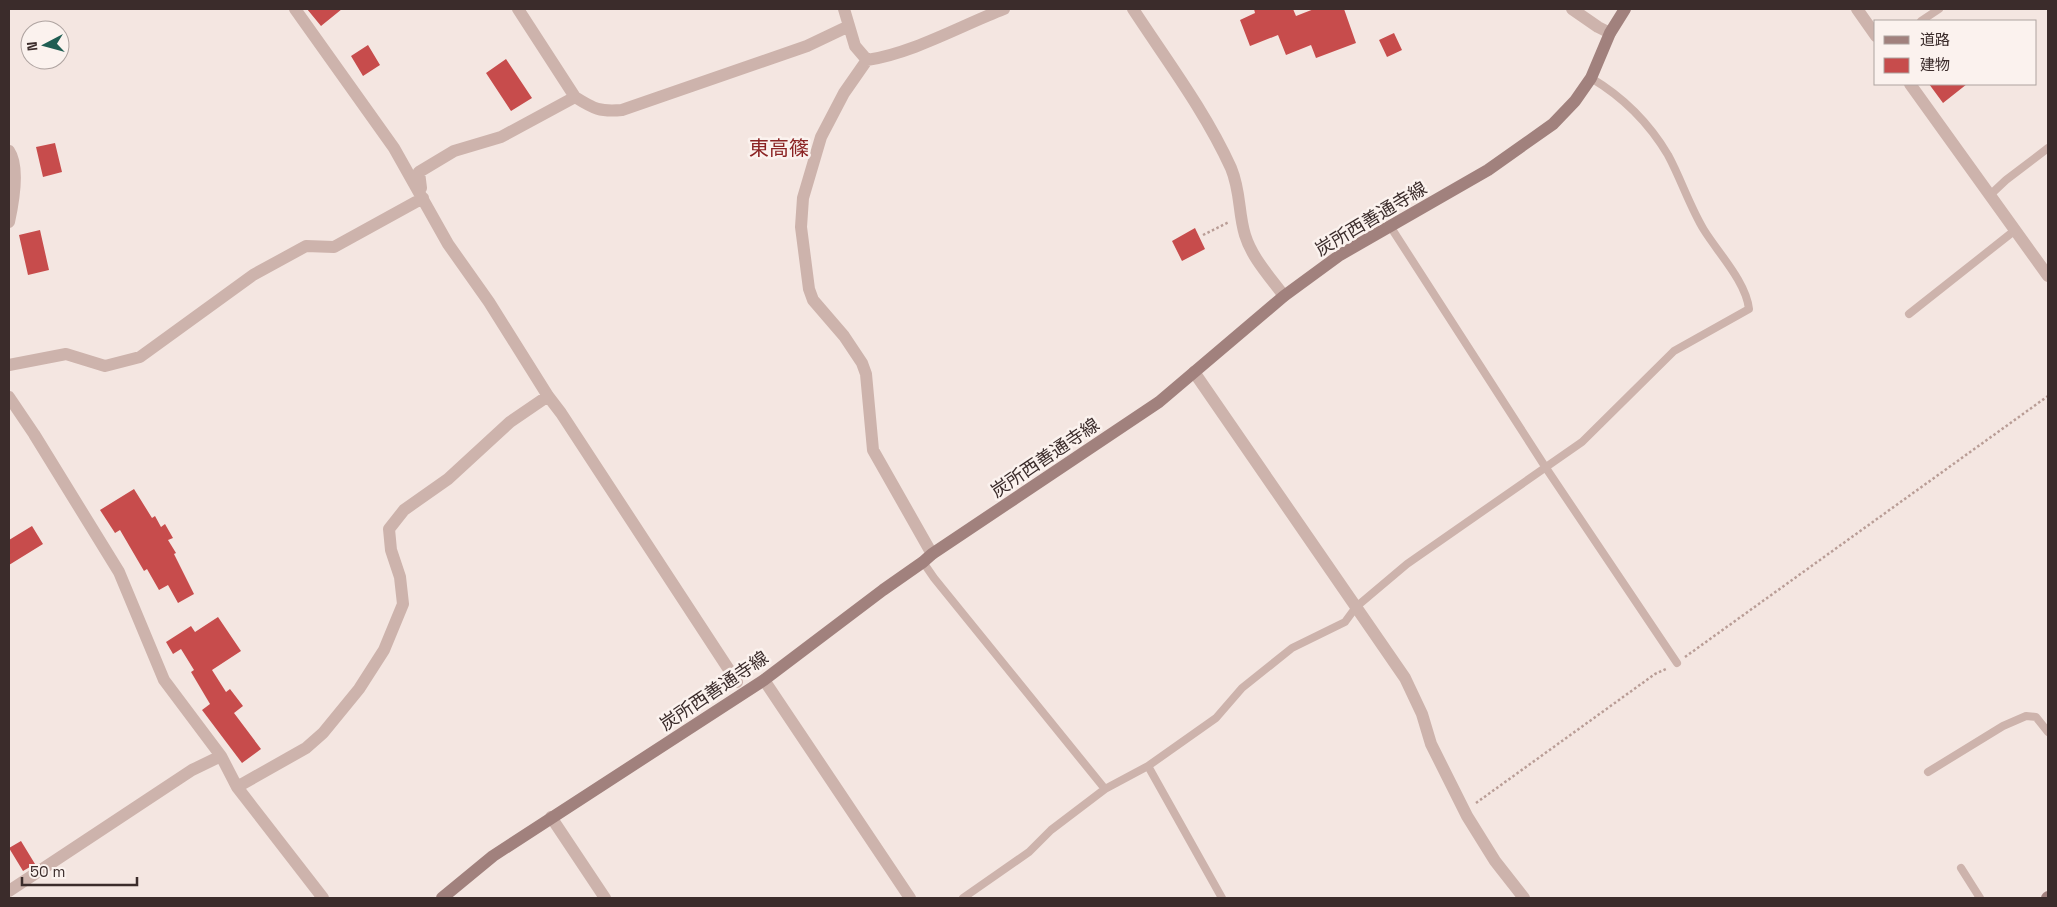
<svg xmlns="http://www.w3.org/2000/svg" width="2057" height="907" viewBox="0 0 2057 907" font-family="'Space Grotesk','Noto Sans JP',sans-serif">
<rect width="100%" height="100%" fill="#f4e6e1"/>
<path fill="#c74c4c" d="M307,9h35l-21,17z
M1254,9h39l3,7 18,-7h30l12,34 -40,15 -5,-13 -25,10 -8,-20 -28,11 -10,-26 15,-7z
M1394,33l8,17 -15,7 -8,-17z
M368,45l12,20 -17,11 -12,-20z
M506,59l26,39 -21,13 -25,-38z
M1929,84h38l-24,19z
M55,143l7,29 -19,5 -7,-30z
M1195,228l10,21 -23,12 -10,-20z
M40,230l9,40 -21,5 -9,-40z
M134,489l18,29 3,-2 6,11 4,-3 8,14 -5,2 8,13 -2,1 20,40 -16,9 -10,-18 -9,5 -12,-21 -3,2 -24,-41 -5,3 -15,-23z
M32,526l11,18 -34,21v-25z
M218,617l23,34 -29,19 14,22 4,-3 13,17 -9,7 27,36 -19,14 -40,-53 8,-6 -19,-32 3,-2 -13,-21 -8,5 -7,-12 25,-16 4,6z
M21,841l14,23 -12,7 -14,-23z"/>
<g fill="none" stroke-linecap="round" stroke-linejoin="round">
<path stroke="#b99d96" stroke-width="2.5" stroke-dasharray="2.5 2.5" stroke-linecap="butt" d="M1203,235l26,-13
M1685,657l363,-261
M1476,803l179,-129 13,-6"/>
<path stroke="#cdb3ac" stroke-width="8" d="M1921,21l18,-12
M1989,196l17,-16 42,-32
M1390,226l156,242 131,195
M1909,314l105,-83
M923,562l11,16 171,211
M1148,766l68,-48 26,-30 50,-40 53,-26 11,-15 51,-43 175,-122 92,-91 75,-42c-3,-27 -30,-55 -45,-79 -14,-23 -23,-51 -36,-75 -19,-32 -45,-58 -77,-77
M1928,772l75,-46 23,-10 10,1 12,15
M1961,868l19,30
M963,898l66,-46 22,-22 54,-41 43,-23 74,132"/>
<path stroke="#cdb3ac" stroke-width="12" d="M295,9l99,139 54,96 41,58 59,94 13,17 176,269
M518,9l57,88
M844,9l11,37 12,14
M1133,9c34,52 72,102 98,159 10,24 7,44 14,67 7,23 25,42 39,61
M1572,9l26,18 12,6
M1857,9l19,27
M1910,84l138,192
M9,151c11,16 4,53 0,71
M421,188l-2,-16 35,-21 47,-14 74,-40c19,12 25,15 47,13l185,-64 42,-20
M9,365l57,-11 39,12 35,-9 113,-82 53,-29 28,1 89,-49
M1194,372l211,306 17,36 9,30 36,72 28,45 29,37
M9,397l25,37 85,138 45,108 57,76 16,31 86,111
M932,554l-59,-104 -7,-76 -4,-11 -18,-27 -31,-36 -4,-11 -8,-62 2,-29 18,-61 23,-44 23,-33c46,-7 93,-34 137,-51
M764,680l146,218
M237,787l69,-39 17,-15 36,-44 25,-39 19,-46 -3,-27 -9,-27 -2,-21 15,-19 44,-31 62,-57 38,-26
M551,817l54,81
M9,891l183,-121 29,-14"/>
<path stroke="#a1817d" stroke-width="12" d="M442,898l51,-42 271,-176 119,-90 40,-28 9,-8 227,-152 125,-106 56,-41 148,-85 65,-46 22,-23 16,-23 19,-45 15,-24
M2047,898l1,-1"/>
</g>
<g text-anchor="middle" stroke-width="5" stroke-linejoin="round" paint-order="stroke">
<g font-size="18" fill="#3b2c2b" stroke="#fbf2ee">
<text transform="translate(1371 219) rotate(-31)" y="6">炭所西善通寺線</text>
<text transform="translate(1045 458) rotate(-34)" y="6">炭所西善通寺線</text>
<text transform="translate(714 691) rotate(-34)" y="6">炭所西善通寺線</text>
</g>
<g font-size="20" fill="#8b2323" stroke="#fbf2ee">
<text x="779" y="155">東高篠</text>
</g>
</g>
<rect width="2057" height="907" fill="none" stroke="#3b2c2b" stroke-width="20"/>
<rect x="1874" y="20" width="162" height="65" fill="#fbf2ee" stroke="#aea3a0"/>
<rect x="1884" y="36" width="25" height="8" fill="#a1817d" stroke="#aea3a0"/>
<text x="1920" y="45" font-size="15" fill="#3b2c2b">道路</text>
<rect x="1884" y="58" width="25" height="15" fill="#c74c4c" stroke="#aea3a0"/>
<text x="1920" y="70" font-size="15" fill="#3b2c2b">建物</text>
<g transform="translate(45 45) rotate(264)"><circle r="24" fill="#fbf2ee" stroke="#aea3a0"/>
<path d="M0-4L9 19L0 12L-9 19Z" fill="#1f5d52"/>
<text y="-8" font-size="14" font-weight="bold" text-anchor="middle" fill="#3b2c2b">N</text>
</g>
<path d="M22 877v8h115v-8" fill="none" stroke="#3b2c2b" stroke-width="2.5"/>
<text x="30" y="877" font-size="15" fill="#3b2c2b" stroke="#fbf2ee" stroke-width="4" paint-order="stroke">50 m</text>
</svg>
